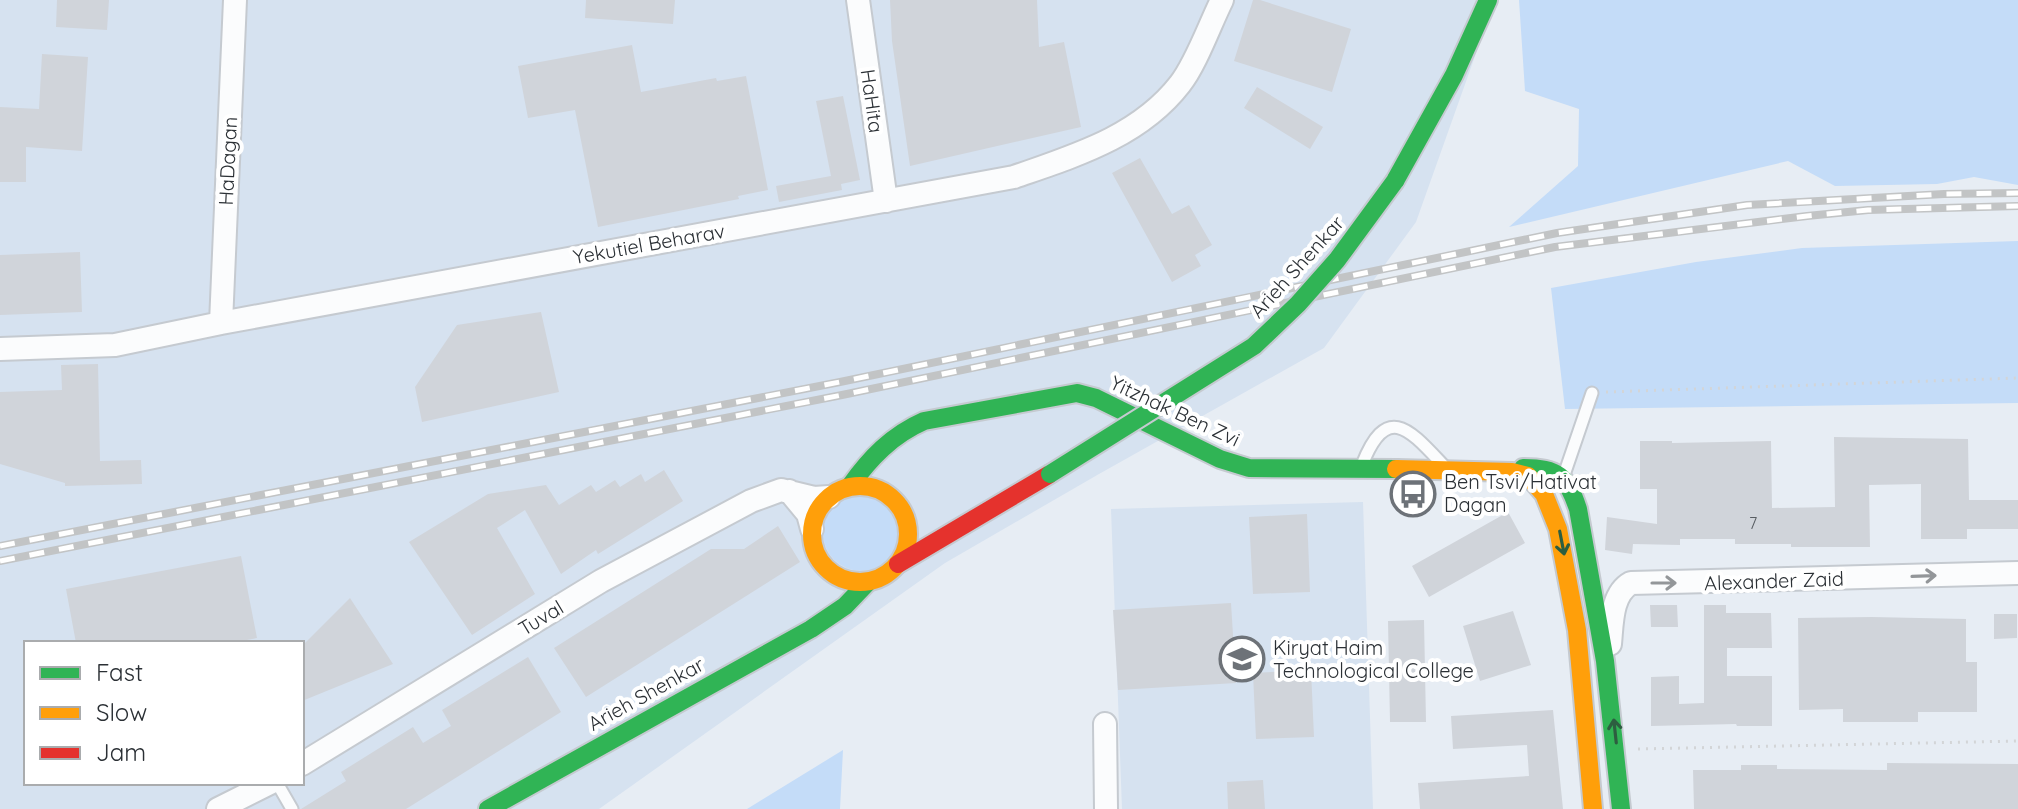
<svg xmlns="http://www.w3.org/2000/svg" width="2018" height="809" viewBox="0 0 2018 809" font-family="Quicksand,sans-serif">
<rect width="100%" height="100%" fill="#e7edf4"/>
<path fill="#d6e2f0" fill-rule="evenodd" d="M0,0h1495l-79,222 -92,126 -225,126 -154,89 -346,246h-599zM26,643h276v140h-276z
M1363,502l10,307h-251l-11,-300z"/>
<path fill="#c4dcf8" d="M1519,0h499v185l-44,-8 -37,7 -102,2 -47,-25 -279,66 69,-61 1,-57 -54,-18z
M2018,241v162l-453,6 -14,-121 145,-26 106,-14z
M823 533a38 38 0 1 1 76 0a38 38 0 1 1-76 0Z
M843,750l-3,59h-93z"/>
<path fill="#d0d4da" d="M57,0h52l-2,30 -51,-3z
M586,0h89l-2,24 -88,-6z
M890,0h147l2,47 25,-5 17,85 -171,39 -18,-125z
M1253,0h7l91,29 -19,63 -98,-31z
M632,45l9,47 75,-14 1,3 29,-5 22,114 -30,6 1,3 -141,28 -23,-117 -47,8 -10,-52z
M42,54l46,3 -6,94 -56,-4v35h-26v-75l39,2z
M1257,87l66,40 -13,22 -66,-41z
M843,96l17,84 -19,4 1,6 -63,12 -3,-16 55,-10 -15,-75z
M1140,158l32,56 17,-9 23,40 -17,10 6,11 -29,16 -60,-109z
M80,252l2,60 -82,3v-60z
M541,312l18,80 -137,30 -7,-35 42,-62z
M98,364l2,97 41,-1 1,24 -77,2v-3l-65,-19v-72l62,-2 -1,-25z
M1834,437l134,2 1,61h49v29h-51v10h-46v-55l-52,1 1,62h-79v-3h-56v-5h-55v6l-47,-1 -1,10 -27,-4 2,-33 50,7v-35h-17v-48h32v2l99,-2 1,67 63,-1z
M664,470l19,31 -85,53 -2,-4 -35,24 -36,-64 -28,18 38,66 -63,41 -63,-93 79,-48 58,-9 13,20 32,-20 5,7 19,-12 5,7 21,-13 4,8z
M1508,512l17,31 -96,54 -17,-31z
M1307,514l3,78 -57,2 -4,-77z
M778,526l22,36 -214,135 -32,-49 157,-99h33z
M241,556l16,82 -26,5h-155l-10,-54z
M350,598l43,66 -91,37v-55z
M1231,603l5,80 -118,7 -5,-80z
M1650,605h27l1,22h-27z
M1704,605h22v8h45l1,35h-45v28h45v50h-35l-1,-2 -85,2v-49l28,-1v28l25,-1z
M1513,611l18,54 -51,16 -17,-55z
M1994,614h23v24l-23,1z
M1872,617l94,2v43h11v50h-59v10h-75v-13l-44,1 -1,-92z
M1424,620l2,102h-36l-2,-101z
M528,657l33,55 -155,97h-105l45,-28 -5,-9 72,-45 10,16 28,-17 -9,-16z
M1311,670l3,67 -58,2 -3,-66z
M1553,710l10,99h-143l-2,-26 111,-7 -2,-31 -74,4 -2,-33z
M1887,763l131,1v45h-324l-1,-39h48v-5h36v4l110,1z
M1263,780l2,29h-37l-1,-27z"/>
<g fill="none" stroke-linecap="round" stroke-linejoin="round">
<g stroke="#c5cad0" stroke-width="15">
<path id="lane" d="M1362,465c25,-64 48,-35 82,1
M1564,475l28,-82
M277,783l15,26"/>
</g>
<g stroke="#c5cad0" stroke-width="26">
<path id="street" d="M858,0l28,201
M221,323l14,-323
M0,349l115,-4 106,-22 793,-146c60,-21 125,-40 166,-93 16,-20 30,-60 42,-84
M789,491l19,23 4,15
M1610,644c2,-20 1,-50 21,-61l387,-10
M1105,724l1,85
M302,764l299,-183 150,-80 30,-11 33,8 15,-1
M218,809l52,-26"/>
</g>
<g stroke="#c5cad0" stroke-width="22">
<path id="fast" d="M1395,181l59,-106 34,-75
M1523,468c35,0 44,8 55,41l27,152 16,148
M850,486c20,-28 42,-51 74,-65l153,-28 19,5 124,61 29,9 147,1
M488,809l323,-180 34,-23 23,-24"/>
</g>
<g stroke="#c5cad0" stroke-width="22">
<path id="slow" d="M1396,469l116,3 16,4 16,18 14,35 19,101 16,179
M812 534a48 48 0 1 1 96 0a48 48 0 1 1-96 0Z"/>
</g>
<g stroke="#c5cad0" stroke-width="22">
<path id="jam" d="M898,564l152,-90"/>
</g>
<path stroke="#d3d5d7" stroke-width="3" stroke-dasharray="2 6" stroke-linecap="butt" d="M1606,392l412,-14
M1638,749l380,-8"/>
<use href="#lane" stroke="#fbfcfd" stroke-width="11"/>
<use href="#street" stroke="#fbfcfd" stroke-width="22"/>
<use href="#fast" stroke="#30b455" stroke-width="18"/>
<use href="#slow" stroke="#ff9f0a" stroke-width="18"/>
<use href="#jam" stroke="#e5322d" stroke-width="18"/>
<g stroke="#c2c4c5" stroke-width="8">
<path id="rail" d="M0,546l840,-164 717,-149 190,-28 197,-11 74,-1
M0,561l842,-166 713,-148 252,-31 61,-6 150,-4"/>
</g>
<use href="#rail" stroke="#fff" stroke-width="5" stroke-dasharray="15" stroke-linecap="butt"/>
<g stroke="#c5cad0" stroke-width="22" stroke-linecap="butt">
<path id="fast-bridge" d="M1050,474l204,-128 44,-42 39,-44 58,-79"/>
</g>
<use href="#fast-bridge" stroke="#30b455" stroke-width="18"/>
</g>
<defs><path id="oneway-shaft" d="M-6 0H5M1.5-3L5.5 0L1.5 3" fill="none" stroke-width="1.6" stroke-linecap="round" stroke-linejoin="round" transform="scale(2)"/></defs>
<g stroke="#2d5e40">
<use href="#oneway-shaft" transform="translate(1562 543) rotate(79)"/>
<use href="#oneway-shaft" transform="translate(1615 731) rotate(-96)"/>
</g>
<g stroke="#939699">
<use href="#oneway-shaft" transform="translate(1924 576) rotate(-2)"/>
<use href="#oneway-shaft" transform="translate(1664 583)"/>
</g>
<defs>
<g id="bus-ring" transform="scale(2.3)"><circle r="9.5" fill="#fff" stroke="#6d7278" stroke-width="1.5"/><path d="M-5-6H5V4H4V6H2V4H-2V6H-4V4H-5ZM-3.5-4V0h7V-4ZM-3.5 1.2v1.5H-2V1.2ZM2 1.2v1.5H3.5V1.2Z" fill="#6d7278"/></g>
<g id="university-ring" transform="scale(2.3)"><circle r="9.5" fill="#fff" stroke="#6d7278" stroke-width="1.5"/><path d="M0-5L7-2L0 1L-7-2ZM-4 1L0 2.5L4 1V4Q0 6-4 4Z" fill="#6d7278"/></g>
</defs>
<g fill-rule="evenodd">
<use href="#bus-ring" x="1413" y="494"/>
<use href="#university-ring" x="1242" y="659"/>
</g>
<g text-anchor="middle" stroke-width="8" stroke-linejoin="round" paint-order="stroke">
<g font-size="16" fill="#575c61">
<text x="1753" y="529">7</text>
</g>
<g font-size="20" fill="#2b3035" stroke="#fff">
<text transform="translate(872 101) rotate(82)" y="7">HaHita</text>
<text transform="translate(228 161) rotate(-87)" y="7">HaDagan</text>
<text transform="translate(649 244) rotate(-10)" y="7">Yekutiel Beharav</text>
<text transform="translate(1297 267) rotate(-48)" y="7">Arieh Shenkar</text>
<text transform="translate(1175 411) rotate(25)" y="7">Yitzhak Ben Zvi</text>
<text transform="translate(1774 581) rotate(-2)" y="7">Alexander Zaid</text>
<text transform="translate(541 618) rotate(-31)" y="7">Tuval</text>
<text transform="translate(646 694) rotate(-29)" y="7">Arieh Shenkar</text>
</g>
<g font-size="20" fill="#2b3035" stroke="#fff" text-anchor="start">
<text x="1444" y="489">Ben Tsvi/Hativat<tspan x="1444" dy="23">Dagan</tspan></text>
<text x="1273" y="655">Kiryat Haim<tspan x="1273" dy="23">Technological College</tspan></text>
</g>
</g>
<rect x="24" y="641" width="280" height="144" fill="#ffffff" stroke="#aaacae" stroke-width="2"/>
<rect x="40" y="667" width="40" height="12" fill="#30b455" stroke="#aaacae" stroke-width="2"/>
<text x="96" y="681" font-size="24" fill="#2b3035">Fast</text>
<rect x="40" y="707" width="40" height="12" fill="#ff9f0a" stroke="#aaacae" stroke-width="2"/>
<text x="96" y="721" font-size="24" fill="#2b3035">Slow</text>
<rect x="40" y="747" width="40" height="12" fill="#e5322d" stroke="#aaacae" stroke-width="2"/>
<text x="96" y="761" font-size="24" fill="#2b3035">Jam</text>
</svg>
